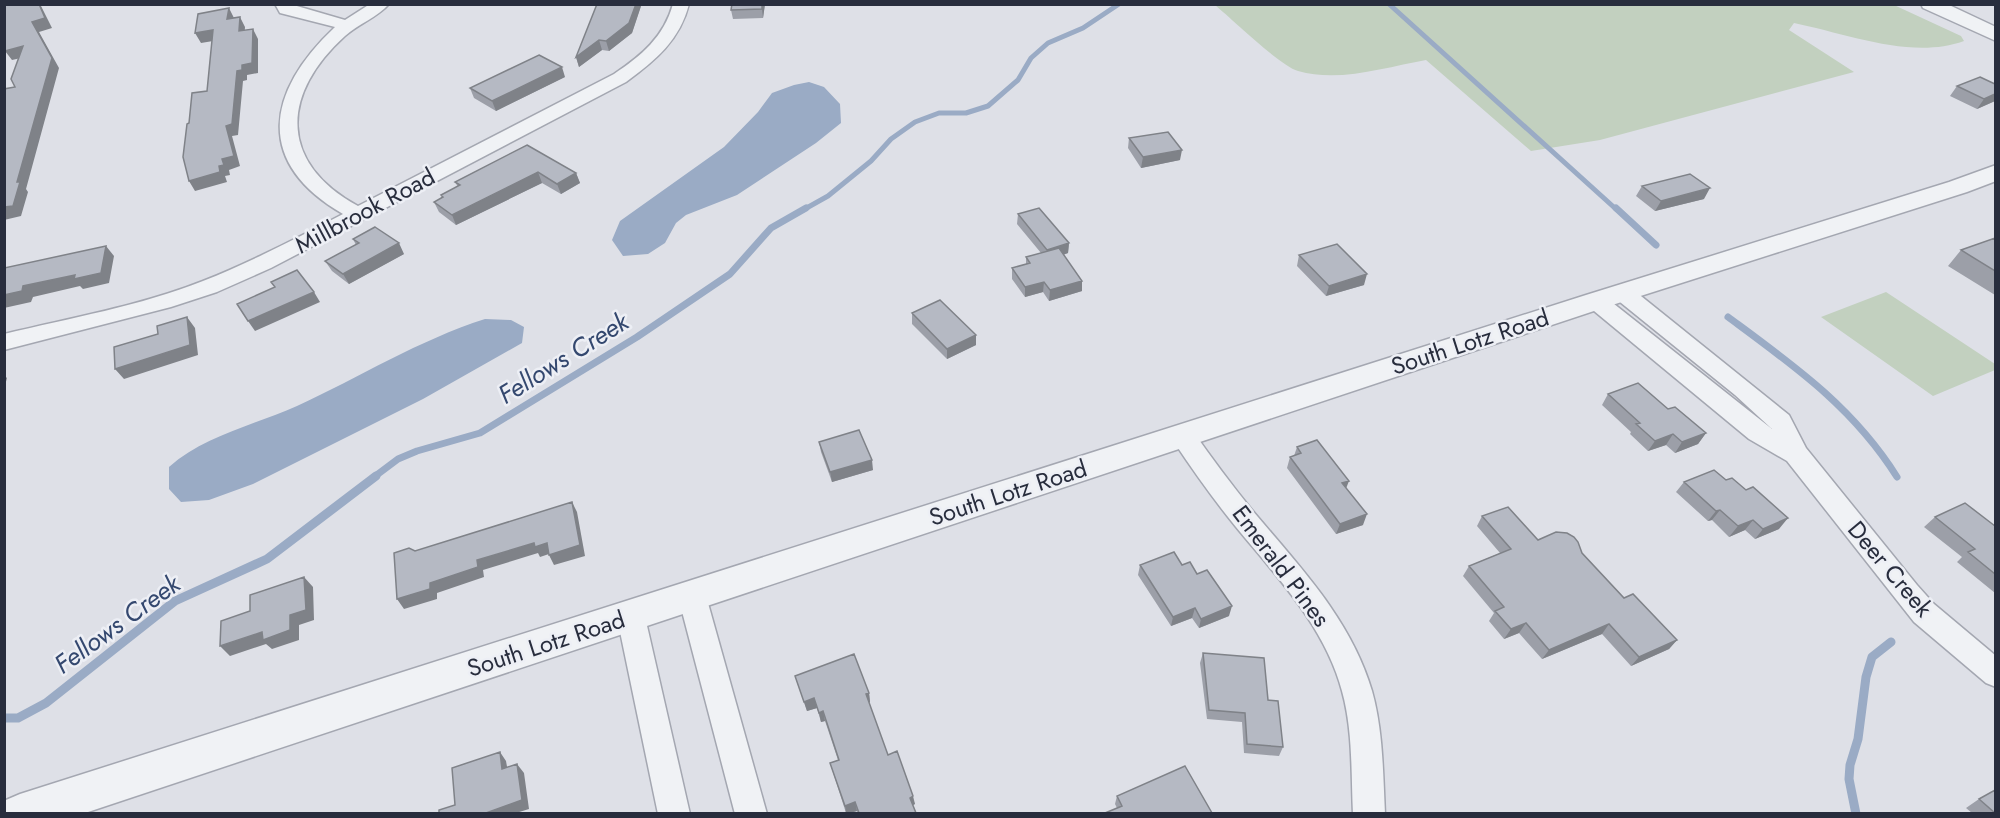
<svg xmlns="http://www.w3.org/2000/svg" width="2000" height="818" viewBox="0 0 2000 818" font-family="Jost,sans-serif">
<rect width="100%" height="100%" fill="#dee0e7"/>
<path fill="#c2d0bf" d="M1215,5h679l67,31 3,5c-52,19 -116,-7 -170,-18l-5,7 65,42 -254,68 -69,11 -105,-91c-40,7 -87,23 -128,11 -19,-6 -66,-52 -83,-66z
M1886,292l109,72v6l-62,26 -112,-79z"/>
<path fill="#9aabc5" d="M809,82l15,5 16,17 1,19 -25,20 -79,52 -51,20 -10,8 -11,20 -17,11 -25,2 -11,-16 8,-19 104,-74 34,-35 14,-19 22,-8z
M485,319l26,1 13,7 -2,16 -99,56 -170,85 -44,16 -28,2 -12,-13v-22c35,-31 85,-42 128,-61 63,-29 122,-66 188,-87z"/>
<g fill="none" stroke-linecap="round" stroke-linejoin="round">
<path stroke="#9aabc5" stroke-width="5" d="M1389,4l228,206
M803,210l25,-14 43,-35 20,-22 24,-17 24,-9h27l22,-7 30,-26 13,-22 17,-15 35,-15 36,-24"/>
<path stroke="#9aabc5" stroke-width="7" d="M1616,208l40,37
M1728,317c65,48 125,90 169,160
M374,477l24,-18 19,-8 63,-18 157,-96 93,-63 41,-46 35,-20"/>
<path stroke="#9aabc5" stroke-width="9" d="M4,718h14l28,-15 129,-102 92,-42 109,-83
M1856,814l-7,-35 1,-14 8,-26 8,-62 6,-20 19,-15"/>
<g stroke="#a4a7b1" stroke-width="3">
<path id="minor" d="M275,4h15l55,16 25,-16h19c-11,13 -31,20 -44,32 -64,58 -67,126 13,170l256,-132c27,-18 50,-37 59,-70h16c-9,36 -34,57 -63,78l-355,186 -54,24 -46,15 -167,43v-16c66,-16 136,-28 199,-53 48,-19 94,-43 140,-67 -90,-52 -76,-123 -8,-187l-55,-14z
M1623,286l8,2 158,127 17,33 111,137 17,19 62,52v31l-10,-4 -72,-61 -127,-161 -38,-22 -161,-133 -3,-5 3,-5 8,-2 8,2 168,133 -37,-34 -120,-97 -3,-5 3,-5z
M1183,427l9,3c19,27 39,54 60,80 47,56 99,109 120,181 11,39 11,82 13,123h-32c-2,-41 0,-84 -11,-123 -17,-64 -65,-114 -106,-164 -22,-27 -42,-55 -62,-85l-3,-6 3,-6z
M692,584l10,4 4,8 61,218h-32l-57,-218 4,-8z
M631,605l10,3 4,9 45,197h-32l-41,-197 4,-9z"/>
</g>
<g stroke="#a4a7b1" stroke-width="3">
<path id="tertiary" d="M1921,4h26l49,23v14l-73,-33z
M1996,165v16l-29,11 -361,115 -1524,507h-78l2,-14 14,-6 1566,-499 363,-113z"/>
</g>
<use href="#minor" fill="#f0f2f5" fill-rule="evenodd"/>
<use href="#tertiary" fill="#f0f2f5" fill-rule="evenodd"/>
</g>
<path fill="#9c9fa8" d="M732,4h33l-2,14 -30,1 -2,-9z
M641,6l-9,27 -23,18 -7,-1 -23,17 -3,-10z
M565,77l-69,34 -22,-13 -4,-10z
M1957,86l38,15 -18,8 -27,-13z
M1129,138l51,22 -39,8 -13,-20z
M527,145l49,28 4,10 -19,11 -19,-11 -86,42 -17,-13 -5,-10 8,-4 -1,-3 17,-8 -3,-5z
M1642,186l62,13 -49,12 -19,-15z
M1018,214l51,29 -1,10 -5,2 19,26v10l-33,10 -6,-9 -18,5 -13,-18v-11l14,-4v-7l15,-4 -24,-29z
M1995,238v57l-47,-29 13,-16z
M353,239l51,15 -55,30 -17,-13 -7,-10 31,-16z
M1299,255l65,30 -38,11 -29,-30z
M912,313l64,32 -29,14 -35,-35z
M1608,394l60,15 38,24 -8,11 -23,9 -9,-8 -18,6 -18,-17 1,-2 -29,-27z
M819,442l54,28 -41,12 -11,-30z
M1297,447l49,42 17,36 -27,9 -49,-66 3,-11 4,-1z
M1684,482l95,47 -24,10 -10,-9 -16,7 -17,-17 -4,1 -32,-29z
M1482,516l56,24 44,13 42,45 53,42 -8,9 -38,17 -29,-32 -60,25 -23,-26 -15,6 -15,-18 5,-8 -31,-37 6,-10 31,-13 -23,-27z
M1935,517l60,9v67l-38,-31 5,-5 -38,-30z
M1140,565h42l15,9 32,42 -30,12 -7,-10 -21,8 -33,-51z
M1203,653l65,47 15,47 -4,9 -35,-3 -2,-31 -35,-3 -7,-56z
M795,676l74,17 1,9 -1,1 19,52 27,49 -2,1 3,8h-58l-1,-2 -7,2h-4l-16,-50 8,-3 -13,-39 -4,1 -4,-14 -10,3z
M1117,796l95,17 -95,-5 -2,-4z
M1979,799l16,14h-23l-6,-5z"/>
<path fill="#7f8288" d="M39,4h1l12,24 -13,4 20,36 -33,121 2,3 -7,24 -17,4v-13l13,-25 15,-160z
M636,4h4l1,2 -9,27 -23,18 -3,-10z
M762,4h3l-2,14 -1,-9z
M229,8l5,10 -7,1z
M240,17l5,10 -1,14 -5,-10z
M253,29l5,10v34l-11,2v5l-4,1 -5,54 -6,1 8,30 -11,4 1,5 -5,1 2,6 -32,9 -6,-10 30,-15 3,-7 4,-33 11,-55 5,-6z
M213,30l6,10 -18,3 -6,-10z
M599,40l3,10 -23,17 -3,-10z
M23,46l7,10 -18,4 -7,-9z
M562,67l3,10 -69,34 -4,-10z
M1995,94v7l-18,8 7,-10z
M1182,150l-2,10 -39,8 2,-11z
M538,172l4,11 -86,42 -4,-10z
M576,173l4,10 -19,11 -4,-10z
M1710,188l-6,11 -49,12 6,-10z
M399,243l5,11 -55,30 -6,-10z
M1069,243l-1,10 -21,7v-10z
M106,246l8,10 -5,27 -26,6 -3,-3 -47,11 -2,5 -27,6v-13l19,-9 52,-11z
M1367,274l-3,11 -38,11 3,-10z
M1082,281v10l-33,10 1,-11z
M1044,282l-1,10 -18,5v-10z
M314,292l6,10 -65,29 -7,-10z
M187,317l8,11 3,27 -74,24 -9,-10z
M976,335v10l-29,14v-10z
M4,375l3,3 -3,11z
M1706,433l-8,11 -23,9 7,-11z
M1673,434l-7,11 -18,6 7,-10z
M872,460l1,10 -41,12 -2,-10z
M1349,481l-4,10 -3,-8z
M572,502l5,10 8,44 -31,9 -5,-10z
M1720,510l-8,10 -4,1 8,-10z
M1367,514l-4,11 -27,9 4,-10z
M1788,518l-9,11 -24,10 8,-10z
M1753,520l-8,10 -16,7 9,-11z
M534,543h13l5,10 -12,4 -2,-4 -55,17 1,7 -47,16v6l-33,10 -7,-10 80,-39z
M304,577l9,10 1,33 -15,5v15l-27,9 -6,-5 -36,12 -10,-10 42,-14 28,-17z
M1232,606l-3,10 -30,12 2,-9z
M1195,608l-3,10 -21,8 2,-9z
M1526,623l-7,10 -15,6 7,-10z
M1609,624l-7,10 -60,25 7,-9z
M1677,640l-8,9 -38,17 8,-9z
M869,693l1,9 -2,1 -2,-9z
M814,698l3,10 -10,3 -3,-9z
M823,711l2,10 -4,1 -2,-9z
M500,752l6,9 3,17 -7,-9z
M517,764l7,9 5,36 -13,4h-30z
M913,796l2,8 -4,2 -1,-8z
M855,802l2,9 -7,2h-4l-1,-7z"/>
<path fill="#b5b9c3" stroke="#7f8288" stroke-width="1.5" d="M4,4h35l6,14 -13,4 20,36 -35,124h3l-7,24 -9,1v-118l11,-2 -4,-8 12,-33 -18,5 -1,-2z
M597,4h39l-7,19 -23,18 -7,-1 -23,17z
M732,4h30v5l-31,1z
M229,8l-2,11 13,-2 -1,14 14,-2 -1,34 -10,2v5l-5,1 -5,53 -6,2 8,30 -12,3 2,6 -5,1 1,6 -31,9 -6,-24 4,-33 2,-1 3,-30 15,-2 6,-61 -18,3 3,-19z
M539,55l23,12 -70,34 -22,-13z
M1980,77l15,7v10l-11,5 -27,-13z
M1168,132l14,18 -39,7 -14,-19z
M527,145l49,28 -19,11 -19,-12 -86,43 -18,-13 9,-5 -2,-2 19,-10 -5,-3z
M1690,174l20,14 -49,13 -19,-15z
M1039,208l30,35 -22,7 -29,-36z
M375,227l24,16 -56,31 -18,-13 34,-18 -6,-4z
M1995,238v33l-34,-21z
M1337,244l30,30 -38,12 -30,-31z
M106,246l-5,27 -27,6 1,-4 -52,11 -1,5 -18,4v-27z
M1059,248l23,33 -32,9 -6,-8 -19,5 -13,-19 18,-5 -4,-6z
M297,270l17,22 -66,29 -11,-17 38,-17 -4,-5z
M940,300l36,35 -29,14 -35,-36z
M187,317l3,28 -75,24 -1,-22 44,-13 -1,-8z
M1638,383l30,26 7,-2 31,26 -24,9 -9,-8 -18,7 -19,-17 4,-1 -32,-29z
M859,430l13,30 -42,12 -11,-30z
M1317,440l32,41 -7,2 25,31 -27,10 -50,-67 11,-4 -4,-6z
M1714,470l12,10 6,-2 14,12 7,-3 35,31 -25,11 -10,-9 -15,6 -18,-16 -4,1 -32,-29z
M572,502l8,43 -31,10 -2,-12 -12,4 -1,-4 -57,17 1,7 -48,16v6l-33,10 -3,-46 15,-5 6,3z
M1965,503l30,23v48l-27,-22 7,-3 -40,-32z
M1508,507l30,33 18,-8 11,1 7,4 4,5 4,11 42,45 9,-4 44,46 -38,17 -30,-33 -60,26 -23,-27 -15,6 -16,-18 9,-4 -35,-41 42,-17 -29,-33z
M1174,552l8,13 8,-3 7,12 10,-4 25,36 -31,13 -6,-11 -22,9 -33,-52z
M304,577l2,33 -16,5v15l-27,10 -1,-8 -42,14 1,-25 29,-10v-16z
M1203,653l61,5 4,42 10,1 5,46 -36,-3 -2,-31 -36,-3z
M854,654l15,39 -3,1 22,61 9,-4 16,45 -3,2 6,15h-57l-4,-11 -10,4 -15,-43 9,-3 -16,-49 -4,2 -5,-15 -10,4 -9,-26z
M500,752l2,17 15,-5 5,36 -36,13h-47v-3l16,-5 -3,-37z
M1185,766l27,47h-107l17,-7 -5,-10z
M1995,790v23l-16,-14z"/>
<g text-anchor="middle" stroke-width="5" stroke-linejoin="round" paint-order="stroke">
<g font-size="24" fill="#282d3d" stroke="#edeff5">
<text transform="translate(365 211) rotate(-28)" y="8">Millbrook Road</text>
<text transform="translate(1470 342) rotate(-18)" y="8">South Lotz Road</text>
<text transform="translate(1008 493) rotate(-18)" y="8">South Lotz Road</text>
<text transform="translate(1281 566) rotate(53)" y="8">Emerald Pines</text>
<text transform="translate(1890 569) rotate(50)" y="8">Deer Creek</text>
<text transform="translate(546 644) rotate(-18)" y="8">South Lotz Road</text>
</g>
<g font-size="26" font-style="italic" fill="#34486f" stroke="#edeff5">
<text transform="translate(563 358) rotate(-32)" y="9">Fellows Creek</text>
<text transform="translate(117 624) rotate(-36)" y="9">Fellows Creek</text>
</g>
</g>
<rect width="2000" height="818" fill="none" stroke="#282d3d" stroke-width="12"/>
</svg>
